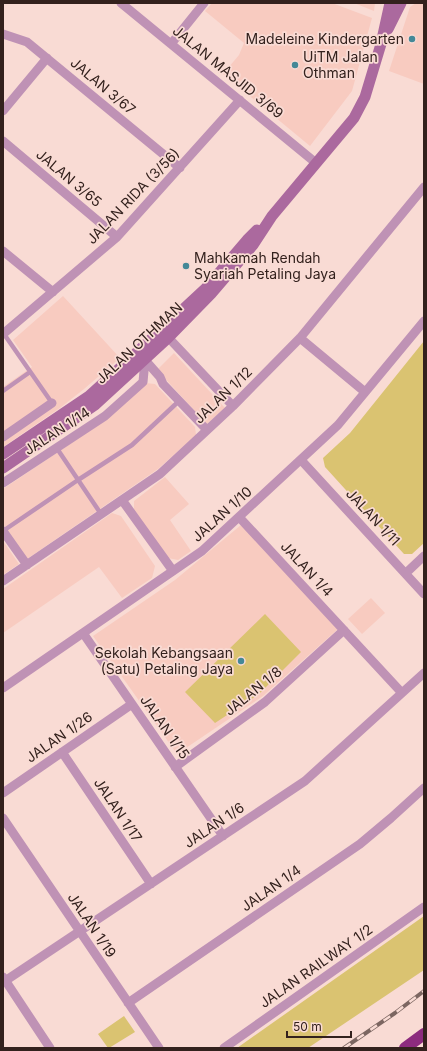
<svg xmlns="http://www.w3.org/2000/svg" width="427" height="1051" viewBox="0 0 427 1051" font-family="Inter,sans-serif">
<rect width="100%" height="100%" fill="#f9dbd4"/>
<path fill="#f8cbc0" d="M212,3h120l40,15 -20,73 -42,55 -87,-72 16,-19 5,-12 -39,-32z
M354,3h21l-1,8z
M416,3h8v81l-35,-13 21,-64z
M63,296l57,62 -36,31 -24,19 -57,39v-60l29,-20 -19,-27z
M174,353l51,55 -18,16 -50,-54z
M145,383l10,1 40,43 1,8 -38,34 -131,90 -24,-35v-35l104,-70z
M165,477l24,27 -19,16 21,31 -13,9 -10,-2 -34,-48v-9z
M112,513l9,3 34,50 -3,12 -30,20 -23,-31 -96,66v-44z
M241,525l97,104 -75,67 -86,58 -84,-118 82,-56z
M3,541l16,23 -16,11z
M371,598l14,15 -23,21 -14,-15z"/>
<path fill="#dac371" d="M424,341v202l-12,11h-8l-79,-87 -2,-9 27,-25z
M265,614l36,38 -42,42 -44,29 -30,-31z
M424,916v54l-116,78h-71z
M124,1016l11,16 -26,16h-1l-10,-14z"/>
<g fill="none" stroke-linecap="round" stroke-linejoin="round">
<path stroke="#bf92b5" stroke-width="4.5" d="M4,334l48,69
M3,391l27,-19
M56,447l45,67
M3,531l75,-51 54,-35 47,-44"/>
<path stroke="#bf92b5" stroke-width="9" d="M121,3l195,160
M3,34l24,8 153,126
M171,44l33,-41
M3,111l44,-53
M3,141l114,96
M3,251l50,41
M164,333l69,73
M3,334l114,-97 123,-137
M300,338l65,54
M145,360l15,17 3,7 44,46
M3,437l49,-34
M301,460l123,134
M3,483l102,-67 38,-34 2,-22
M122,500l51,71
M239,517l163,176
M3,531l24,34
M406,573l18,-17
M3,581l157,-107 73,-68 67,-68 124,-151
M83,633l140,203
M3,688l199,-137 136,-126 86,-104
M62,752l89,132
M175,767l90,-65 79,-72
M3,793l129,-89
M3,818l156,230
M3,977l47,71
M5,981l300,-200 119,-108
M128,1003l232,-159 31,-26 33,-30
M224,1048l200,-141"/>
<path stroke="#ab699e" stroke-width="11" d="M388,29l13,-26
M3,454l86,-58 33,-30 84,-78 41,-48 10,-10
M3,468l92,-63 73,-67 43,-44 42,-49 19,-29 82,-98 11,-21 16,-53 9,-41"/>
<path stroke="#8c2b7e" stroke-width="12" d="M405,1048l19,-14"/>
<g stroke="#7c6661" stroke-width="4">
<path id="rail" d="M344,1048l51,-35 29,-22"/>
</g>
<use href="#rail" stroke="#f9dbd4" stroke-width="2.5" stroke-dasharray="8" stroke-linecap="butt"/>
</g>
<g fill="#448897" stroke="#f9dbd4" stroke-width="1.5">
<circle cx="412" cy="39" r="4"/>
<circle cx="295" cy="65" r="4"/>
<circle cx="186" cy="266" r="4"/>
<circle cx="241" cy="661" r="4"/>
</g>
<g text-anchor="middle" stroke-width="3.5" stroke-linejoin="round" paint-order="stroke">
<g font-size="14" fill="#33211d" stroke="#f9dbd4" text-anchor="end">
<text x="404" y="44">Madeleine Kindergarten</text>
<text x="303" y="62" text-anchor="start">UiTM Jalan<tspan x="303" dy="16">Othman</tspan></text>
<text x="194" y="263" text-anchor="start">Mahkamah Rendah<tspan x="194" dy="16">Syariah Petaling Jaya</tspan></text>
<text x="233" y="658">Sekolah Kebangsaan<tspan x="233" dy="16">(Satu) Petaling Jaya</tspan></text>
</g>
<g font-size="14" fill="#33211d" stroke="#f9dbd4">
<text transform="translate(228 72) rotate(39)" y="5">JALAN MASJID 3/69</text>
<text transform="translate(103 86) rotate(40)" y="5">JALAN 3/67</text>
<text transform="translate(69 178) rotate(40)" y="5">JALAN 3/65</text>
<text transform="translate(133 196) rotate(-46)" y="5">JALAN RIDA (3/56)</text>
<text transform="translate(139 343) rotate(-43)" y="5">JALAN OTHMAN</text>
<text transform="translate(223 395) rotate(-44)" y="5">JALAN 1/12</text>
<text transform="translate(57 431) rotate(-33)" y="5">JALAN 1/14</text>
<text transform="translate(222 514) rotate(-42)" y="5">JALAN 1/10</text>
<text transform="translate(373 517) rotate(47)" y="5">JALAN 1/11</text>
<text transform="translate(307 569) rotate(47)" y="5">JALAN 1/4</text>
<text transform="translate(253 691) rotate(-39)" y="5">JALAN 1/8</text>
<text transform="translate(165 727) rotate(55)" y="5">JALAN 1/15</text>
<text transform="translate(59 737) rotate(-35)" y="5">JALAN 1/26</text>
<text transform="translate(118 810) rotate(56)" y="5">JALAN 1/17</text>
<text transform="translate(214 825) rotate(-34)" y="5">JALAN 1/6</text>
<text transform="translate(271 888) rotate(-35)" y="5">JALAN 1/4</text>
<text transform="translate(92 925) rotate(56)" y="5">JALAN 1/19</text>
<text transform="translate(316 966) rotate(-35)" y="5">JALAN RAILWAY 1/2</text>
</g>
</g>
<rect width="427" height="1051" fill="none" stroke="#33211d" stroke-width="8"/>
<path d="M287 1031v6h64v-6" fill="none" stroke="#33211d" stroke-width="2"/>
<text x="293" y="1031" font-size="12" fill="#33211d" stroke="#f9dbd4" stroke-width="3" paint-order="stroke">50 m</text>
</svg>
